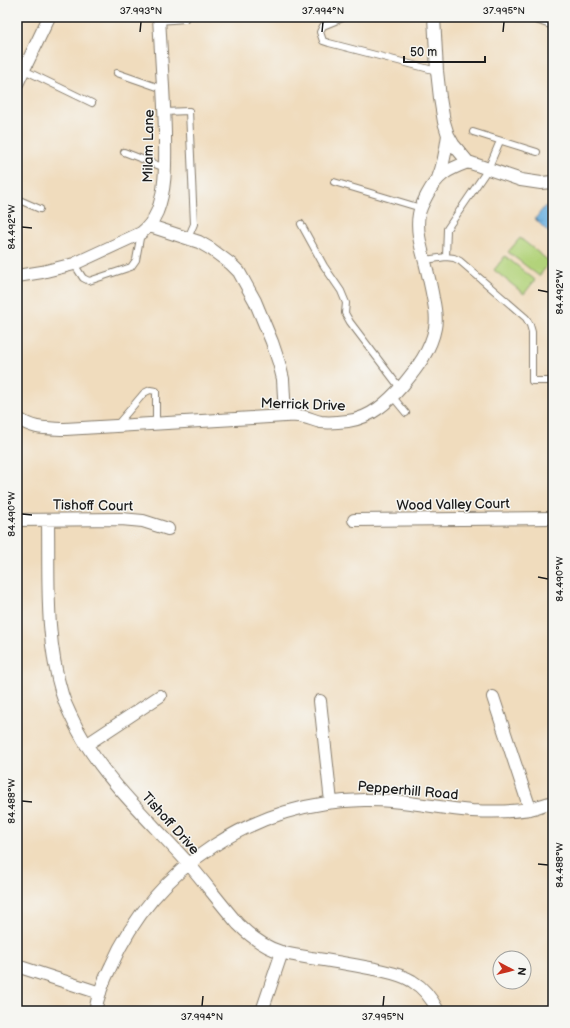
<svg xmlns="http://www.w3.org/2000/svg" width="570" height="1028" viewBox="0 0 570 1028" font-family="'Balsamiq Sans',sans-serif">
<defs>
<pattern id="water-ripples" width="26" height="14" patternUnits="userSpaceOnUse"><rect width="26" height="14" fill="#69afdf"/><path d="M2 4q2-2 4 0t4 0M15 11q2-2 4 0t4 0" fill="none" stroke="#568eb4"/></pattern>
</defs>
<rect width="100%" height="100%" fill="#f6f6f2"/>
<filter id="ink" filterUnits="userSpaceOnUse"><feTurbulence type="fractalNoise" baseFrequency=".025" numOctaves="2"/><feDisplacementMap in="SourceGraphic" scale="8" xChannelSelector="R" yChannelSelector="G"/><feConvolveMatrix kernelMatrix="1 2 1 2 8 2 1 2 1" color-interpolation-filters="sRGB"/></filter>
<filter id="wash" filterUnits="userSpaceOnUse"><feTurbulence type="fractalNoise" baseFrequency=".012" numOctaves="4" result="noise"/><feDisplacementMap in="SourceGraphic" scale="16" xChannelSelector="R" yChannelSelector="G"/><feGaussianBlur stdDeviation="0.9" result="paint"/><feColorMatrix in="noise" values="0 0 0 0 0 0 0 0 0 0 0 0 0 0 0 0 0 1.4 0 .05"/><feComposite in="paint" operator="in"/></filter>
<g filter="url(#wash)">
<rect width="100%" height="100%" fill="#f0dcbd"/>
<path fill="#b2d37a" stroke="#67784b" d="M520,238l30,24 -11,14 -31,-24z
M505,256l30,24 -11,14 -30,-24z"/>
<path fill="url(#water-ripples)" stroke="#42667e" d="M545,206l8,6v23l-4,-2 -14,-14z"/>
</g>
<g filter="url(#ink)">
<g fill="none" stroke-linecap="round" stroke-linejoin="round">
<g stroke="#867c6c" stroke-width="8">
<path id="service" d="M345,17l-22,9 -3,6 3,9 6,2 108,28
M528,17l25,9
M159,21l26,-2v-2
M24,70l68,33
M117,73l46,16
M164,112l25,-1 5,113 -6,14
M473,132l64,20
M124,152l41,16
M334,182l87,26
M17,199l23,10
M301,224l23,42 17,25 5,12 -1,10 5,9 50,66
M446,257l1,-28 41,-60 12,-28
M425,260l21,-3 8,1 6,3 66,57 4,7 2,7v49h21
M74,264l9,14 6,3 42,-14 5,-7 5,-27
M392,396l14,17
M116,426l28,-33 6,-3 6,1v32"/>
</g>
<g stroke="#867c6c" stroke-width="14">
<path id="minor" d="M434,17l3,54 3,27 4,24 4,13 5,9 15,18 53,18 20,3 12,-1
M17,84l32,-67
M438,178c6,-14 8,-28 10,-43
M150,226l49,16 12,7 20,15 8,8 16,29 17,41 7,21 4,16 2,37
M17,276l25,-4 32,-8 67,-31c8,-6 12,-12 16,-21 10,-25 8,-53 8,-79 -1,-39 -4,-77 -6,-116
M17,418c18,12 28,10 48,11l220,-13c6,0 13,-1 19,1 6,1 11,4 17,5 9,1 19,0 27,-1 23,-3 40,-19 55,-36 14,-17 28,-35 32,-57 2,-10 0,-21 -2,-30 -2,-12 -5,-24 -8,-36 -4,-15 -9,-32 -6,-48 1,-6 5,-13 8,-19 11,-21 20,-25 41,-33
M17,520l104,-1 22,2 25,8
M48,520c1,58 -3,118 14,174 2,7 5,14 8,20 26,59 76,102 118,149 17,20 33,41 50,61 12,12 26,23 43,28 10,3 20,4 30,6 21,3 43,7 64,11 12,3 26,5 37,12 12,7 20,18 26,30
M354,520l199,-2
M493,697l37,112
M320,701l11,101
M86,745l74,-49
M17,966l83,27
M95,1011c3,-16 9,-31 16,-45 44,-100 145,-165 253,-166 37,-1 72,8 108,11 19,1 39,1 58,-2 7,-2 15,-5 23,-7
M262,1011l20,-59"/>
</g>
<use href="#service" stroke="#fff" stroke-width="6"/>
<use href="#minor" stroke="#fff" stroke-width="12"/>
</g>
</g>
<path fill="none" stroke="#1c1c1c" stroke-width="1.5" d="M140,32l1,-10M322,32l1,-10M503,32l1,-10M22,227l10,1M538,290l10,2M22,514l10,1M538,577l10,2M22,801l10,1M538,864l10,1M202,1006l1,-10M383,1006l1,-10"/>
<g text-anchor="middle" stroke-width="3" stroke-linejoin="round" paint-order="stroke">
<g font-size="14" fill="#1c1c1c" stroke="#f6f6f2">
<text transform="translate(148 146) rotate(-89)" y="5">Milam Lane</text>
<text transform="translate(303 404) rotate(2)" y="5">Merrick Drive</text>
<text transform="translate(453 504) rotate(-1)" y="5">Wood Valley Court</text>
<text transform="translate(93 505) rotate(1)" y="5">Tishoff Court</text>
<text transform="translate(408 790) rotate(5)" y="5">Pepperhill Road</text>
<text transform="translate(171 823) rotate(48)" y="5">Tishoff Drive</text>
</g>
</g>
<rect width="570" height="1028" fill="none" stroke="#f6f6f2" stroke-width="44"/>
<g transform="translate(512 970) rotate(97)"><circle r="19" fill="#f6f6f2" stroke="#9f9f9c"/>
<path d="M0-3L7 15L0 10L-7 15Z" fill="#c8321e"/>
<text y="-6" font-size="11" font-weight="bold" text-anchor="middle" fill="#1c1c1c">N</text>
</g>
<path d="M404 56v6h81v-6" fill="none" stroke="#1c1c1c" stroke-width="2"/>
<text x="410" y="56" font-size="12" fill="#1c1c1c" stroke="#f6f6f2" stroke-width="3" paint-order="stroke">50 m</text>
<rect x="22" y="22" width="526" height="984" fill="none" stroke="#1c1c1c" stroke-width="1.5"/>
<g font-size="10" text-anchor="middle" fill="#1c1c1c">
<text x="141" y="14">37.993°N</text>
<text x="323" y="14">37.994°N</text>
<text x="504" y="14">37.995°N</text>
<text transform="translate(11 227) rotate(-90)" y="4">84.492°W</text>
<text transform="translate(559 292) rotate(-90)" y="4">84.492°W</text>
<text transform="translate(11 514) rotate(-90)" y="4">84.490°W</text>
<text transform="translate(559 579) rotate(-90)" y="4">84.490°W</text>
<text transform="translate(11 801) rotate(-90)" y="4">84.488°W</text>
<text transform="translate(559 865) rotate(-90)" y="4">84.488°W</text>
<text x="202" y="1020">37.994°N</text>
<text x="383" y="1020">37.995°N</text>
</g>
</svg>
